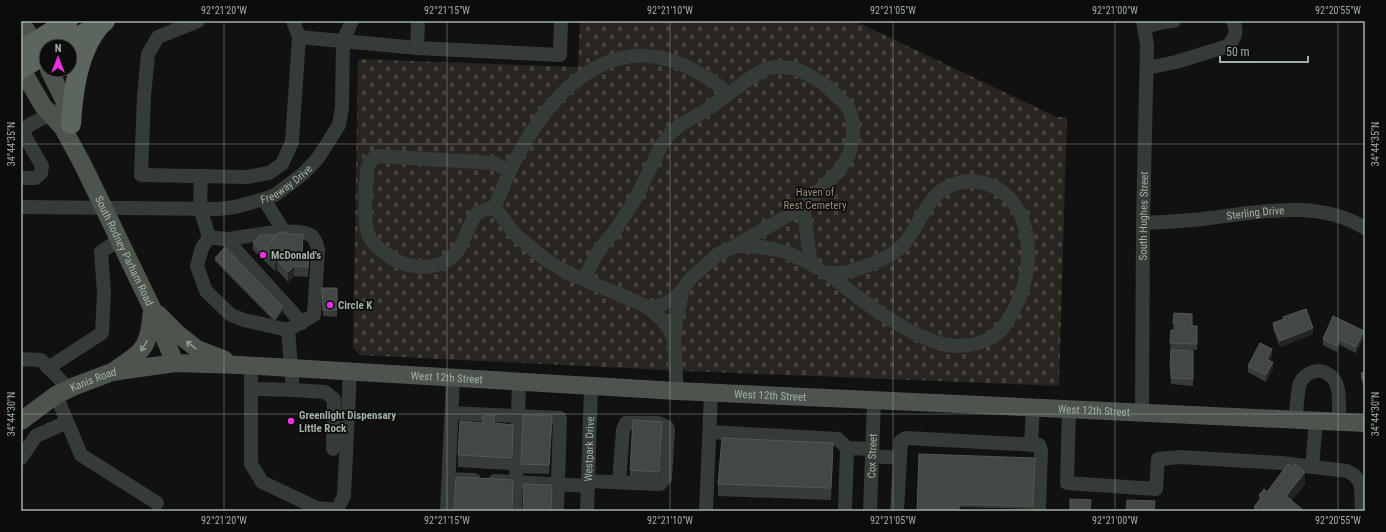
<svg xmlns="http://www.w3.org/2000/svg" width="1386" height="532" viewBox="0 0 1386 532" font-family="'Roboto Condensed',sans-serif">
<defs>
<pattern id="cemetery-stones" width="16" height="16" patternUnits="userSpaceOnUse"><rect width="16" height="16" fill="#282420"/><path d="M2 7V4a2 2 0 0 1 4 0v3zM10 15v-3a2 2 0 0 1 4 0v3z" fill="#44413d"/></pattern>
</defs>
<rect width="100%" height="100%" fill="#101110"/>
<path fill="url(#cemetery-stones)" d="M580,21h275l202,96h10l-8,269 -374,-15 -325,-16 -7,-7 5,-289 220,8z"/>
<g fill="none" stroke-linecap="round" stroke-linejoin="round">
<g stroke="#353b37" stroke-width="14">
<path d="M198,21l-40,16 -10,17 -4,42 -3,79 106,2 22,-4 13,-9 10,-22 7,-105 -6,-16"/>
<path d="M1145,27l18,-5 11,-1"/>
<path d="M299,37l118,11 143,7 1,-34"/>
<path d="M417,48l1,-27"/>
<path d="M1147,68l29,-6 52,-16c7,-8 10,-15 5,-25"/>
<path d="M509,173l-5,-5 -10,-5 -116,-7c-7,3 -9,7 -11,13 -1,15 -4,52 1,65 3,8 9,13 15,18 21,17 53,22 73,1 5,-5 7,-13 10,-19 3,-7 6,-13 9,-19 6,-5 15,-8 22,-5l13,18 7,8 28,23 23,14 76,32c13,9 26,20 30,35"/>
<path d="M201,176l-1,32 9,29 -7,11 -5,18 9,25 25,24 13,5 44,10 5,60 32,2 9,7 -1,50"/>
<path d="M21,178h14l6,-5 1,-7 -20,-35 9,-7 28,-14"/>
<path d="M971,181c65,4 68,88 41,132 -3,6 -7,13 -12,18 -11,10 -27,15 -42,15 -38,0 -98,-46 -128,-71l-6,-3c15,3 25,0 39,-5 13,-5 30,-11 40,-22 24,-28 23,-61 68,-64z"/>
<path d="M264,199l20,33"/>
<path id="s1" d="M21,207l197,2 17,-2 29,-8 11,-4 29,-22 14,-15 21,-33 3,-17 1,-67 9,-20"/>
<path d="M803,207l8,57 6,4"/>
<path d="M493,209c9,-17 14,-34 23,-50 22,-43 60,-93 110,-102 13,-3 27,-1 40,2 17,4 52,22 62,36"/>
<path id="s2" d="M1143,223c23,-1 45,-2 67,-5 51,-6 108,-19 155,10"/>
<path d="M209,237c6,1 13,2 19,2 18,-2 70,-14 84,-3 4,4 5,9 6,14l-4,65 -26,15"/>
<path d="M226,239l76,84"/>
<path d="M736,246l26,1 24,5 25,12"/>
<path d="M584,279l13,-26 9,-12 8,-9 22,-34 26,-54 7,-9 11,-10 31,-18 42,-31 15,-8 8,-1 17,1 12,5 18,10 23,22 4,6 3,11v14l-3,16 -11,19 -36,36 -53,30 -14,9 -18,8 -28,25 -7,10 -7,32 -2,19 3,51"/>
<path d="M649,308c14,-3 25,-7 34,-19"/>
<path d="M21,359l20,1 28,29"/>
<path d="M251,366v98l11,18 55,26 20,2 7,-14 6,-124"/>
<path d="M48,368l54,-35 2,-40 -3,-41 18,-12"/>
<path d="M251,389l42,1"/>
<path d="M56,395l25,60 76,48"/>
<path d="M1069,410l-2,73 89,6 2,-30 22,-2 101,6 66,8 7,4 5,6 2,6 1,24"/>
<path id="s3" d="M1142,412l1,-189 4,-178 -4,-24"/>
<path d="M452,413l108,5 -3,93"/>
<path d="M1295,420c2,-10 2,-28 5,-37 2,-5 8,-10 13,-11 5,-2 11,-1 15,2 15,8 10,33 11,48"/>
<path d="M710,432l128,7 9,9 25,1"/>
<path d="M1031,445l2,-38"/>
<path d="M872,456l28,2"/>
<path d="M21,458l15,-22 31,-14"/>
<path d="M1312,467l4,-46"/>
<path d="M449,479l25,1"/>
<path d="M495,481l93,5"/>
<path d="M588,481l68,3h4l5,-6 3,-48 -1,-3 -9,-4h-32l-3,7 -4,52"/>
<path d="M447,511l6,-132"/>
<path d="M515,511l4,-128"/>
<path id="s4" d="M587,511l4,-124"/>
<path d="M706,511l5,-118"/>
<path d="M845,511l2,-63"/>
<path id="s5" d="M870,511l4,-110"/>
<path d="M897,511l4,-70 5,-3 133,7 2,6 -2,60"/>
</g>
<g stroke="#4d544e" stroke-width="18">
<path d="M21,22l21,33"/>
<path id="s6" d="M21,68l22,38 20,22 20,37 69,143 23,55"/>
<path d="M49,70l15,30 6,22"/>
<path d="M158,314l20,20 19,15 28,11"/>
<path d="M115,370c31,-21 33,-22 37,-59"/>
<path id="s7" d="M21,421l35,-26 19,-9 37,-14 63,-9 65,2 437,26 688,32"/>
</g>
<path stroke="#5d665e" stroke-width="20" d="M61,46l38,-21
M21,51l47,-30
M21,69l25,-15
M71,124c2,-29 5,-57 19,-84 4,-7 8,-14 15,-19"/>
</g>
<path fill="#383c38" d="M287,234l16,9 -1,10 7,9 -1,15 -14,-1 -6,6 -11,-12 -2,1 -22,-21v-7l24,-8z
M215,258l68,53 -8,11 -60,-61z
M322,288h15v29l-14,-1z
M1283,317l30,17 -33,13 -7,-18v-6l10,-3z
M1173,323l24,3v24h-27l1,-20h5v-1h-3z
M1364,337l-8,16 -16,-8 -3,7 -14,-7v-6z
M1193,351v35l-22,-2v-12h-1v-6z
M1272,356l-2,5 3,8 -7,13 -18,-10v-6z
M1365,372v19l-4,-12v-6z
M494,423l19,14 -1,33 -54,-3v-12z
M552,425l-3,49 -28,-1v-9z
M662,431l-3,50 -29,-2v-9z
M833,455l-2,45 -113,-4v-12z
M1035,458l-2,51 -74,-2 -42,4z
M1305,484l-14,17 13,10h-50v-4l5,-7v-5l8,-3z"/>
<path fill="#232523" d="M309,253v9l-1,15v-10z
M277,260v10l-2,1v-9z
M294,266v10l-6,6v-10z
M283,307v4l-8,11v-3z
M1313,328v6l-33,13v-6z
M1364,331v6l-8,16v-6z
M1340,339v6l-3,7v-6z
M1272,349v7l-5,10v-6z
M1273,362v7l-7,13v-7z
M552,416v9l-3,49v-9z
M662,422v9l-3,50v-9z
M833,443v12l-2,45v-12z
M1305,472v12l-19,24v-12z"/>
<path fill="#434844" stroke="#525952" d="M279,232h8v2h16l-1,19h7l-1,14 -14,-1 -6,6 -11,-12 -2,2 -12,-11z
M260,235h17l-14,16v3l-10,-11z
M225,247l58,60 -8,12 -60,-61z
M322,288h15v22h-14z
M1306,309l7,19 -33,13 -7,-18 11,-4 -1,-2z
M1174,313l18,1v12h5v18l-27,-1 1,-13h5v-7h-3z
M1333,316l31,15 -8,16 -16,-8 -3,7 -14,-7z
M1260,343l12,6 -5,11 6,2 -7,13 -18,-9z
M1171,350l22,1v28l-22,-1v-12h-1z
M1365,372v13l-4,-12z
M494,415v8l19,2 -1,33 -54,-3 2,-34 23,2v-7z
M523,415l29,1 -3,49 -28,-1z
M633,420l29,2 -3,50 -29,-2z
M722,438l111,5 -2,45 -113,-4z
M919,454l116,4 -2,48 -74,-2v7h-42z
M1288,464l5,4 2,-4 10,8 -19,24 18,15h-45l-5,-4 8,-10 -3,-2 5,-6 3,3z
M456,477l57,3 -1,31h-58z
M524,484l28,1 -1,26h-28z
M1070,499l21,1 -1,11h-20z
M1127,500l28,1 -1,10h-28z"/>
<defs><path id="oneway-shaft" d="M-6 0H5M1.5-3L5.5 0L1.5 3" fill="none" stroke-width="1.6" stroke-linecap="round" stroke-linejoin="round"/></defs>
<g stroke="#8c9a8e">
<use href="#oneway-shaft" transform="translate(191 345) rotate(-142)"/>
<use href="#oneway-shaft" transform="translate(144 346) rotate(121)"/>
</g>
<path fill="none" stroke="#a1b1a3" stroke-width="1" stroke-opacity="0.45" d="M224,21v490M447,21v490M670,21v490M893,21v490M1115,21v490M1338,21v490M21,144h1344M21,414h1344"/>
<g fill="#e731dd" stroke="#0b0c0b" stroke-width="1.5">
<circle cx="263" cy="255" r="4"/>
<circle cx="330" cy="305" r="4"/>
<circle cx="291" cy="421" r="4"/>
</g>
<g text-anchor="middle" stroke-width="3.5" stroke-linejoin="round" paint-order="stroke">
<g font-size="11" fill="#a1b1a3" stroke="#0b0c0b">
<text dy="4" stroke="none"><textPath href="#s1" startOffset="271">Freeway Drive</textPath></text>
<text dy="4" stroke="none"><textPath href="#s2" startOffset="113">Sterling Drive</textPath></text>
<text dy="4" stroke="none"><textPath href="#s3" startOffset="196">South Hughes Street</textPath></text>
<text dy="4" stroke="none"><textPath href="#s6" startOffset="211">South Rodney Parham Road</textPath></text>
<text dy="4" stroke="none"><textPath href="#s7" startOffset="440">West 12th Street</textPath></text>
<text dy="4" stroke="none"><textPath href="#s7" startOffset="84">Kanis Road</textPath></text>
<text dy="4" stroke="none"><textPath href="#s7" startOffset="764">West 12th Street</textPath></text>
<text dy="4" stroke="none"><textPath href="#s7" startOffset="1088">West 12th Street</textPath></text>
<text dy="4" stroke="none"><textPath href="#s4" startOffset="62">Westpark Drive</textPath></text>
<text dy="4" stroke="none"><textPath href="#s5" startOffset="55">Cox Street</textPath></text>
</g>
<g font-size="11" fill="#9b8979" stroke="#0b0c0b">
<text x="815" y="196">Haven of<tspan x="815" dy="13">Rest Cemetery</tspan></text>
</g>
<g font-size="11" font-weight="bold" fill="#a1b1a3" stroke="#0b0c0b" text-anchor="start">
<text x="271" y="259">McDonald's</text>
<text x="338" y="309">Circle K</text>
<text x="299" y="419">Greenlight Dispensary<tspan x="299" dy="13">Little Rock</tspan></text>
</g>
</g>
<rect width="1386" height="532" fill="none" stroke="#0b0c0b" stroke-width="44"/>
<g transform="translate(58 58)"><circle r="19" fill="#0b0c0b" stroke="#474e48"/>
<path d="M0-3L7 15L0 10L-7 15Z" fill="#e731dd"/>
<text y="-6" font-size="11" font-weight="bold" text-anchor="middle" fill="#a1b1a3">N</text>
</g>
<path d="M1220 56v6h88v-6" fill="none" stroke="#a1b1a3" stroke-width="2"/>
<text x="1226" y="56" font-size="12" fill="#a1b1a3" stroke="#0b0c0b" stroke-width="3" paint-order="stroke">50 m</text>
<rect x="22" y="22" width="1342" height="488" fill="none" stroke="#a1b1a3" stroke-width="1.5"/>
<g font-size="10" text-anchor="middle" fill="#a1b1a3">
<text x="224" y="14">92°21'20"W</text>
<text x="447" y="14">92°21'15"W</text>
<text x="670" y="14">92°21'10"W</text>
<text x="893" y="14">92°21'05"W</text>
<text x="1115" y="14">92°21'00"W</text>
<text x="1338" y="14">92°20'55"W</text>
<text transform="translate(11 144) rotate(-90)" y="4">34°44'35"N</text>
<text transform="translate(1375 144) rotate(-90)" y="4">34°44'35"N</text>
<text transform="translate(11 414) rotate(-90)" y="4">34°44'30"N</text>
<text transform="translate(1375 414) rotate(-90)" y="4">34°44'30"N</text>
<text x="224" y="524">92°21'20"W</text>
<text x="447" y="524">92°21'15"W</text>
<text x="670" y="524">92°21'10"W</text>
<text x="893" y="524">92°21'05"W</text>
<text x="1115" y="524">92°21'00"W</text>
<text x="1338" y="524">92°20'55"W</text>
</g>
</svg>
